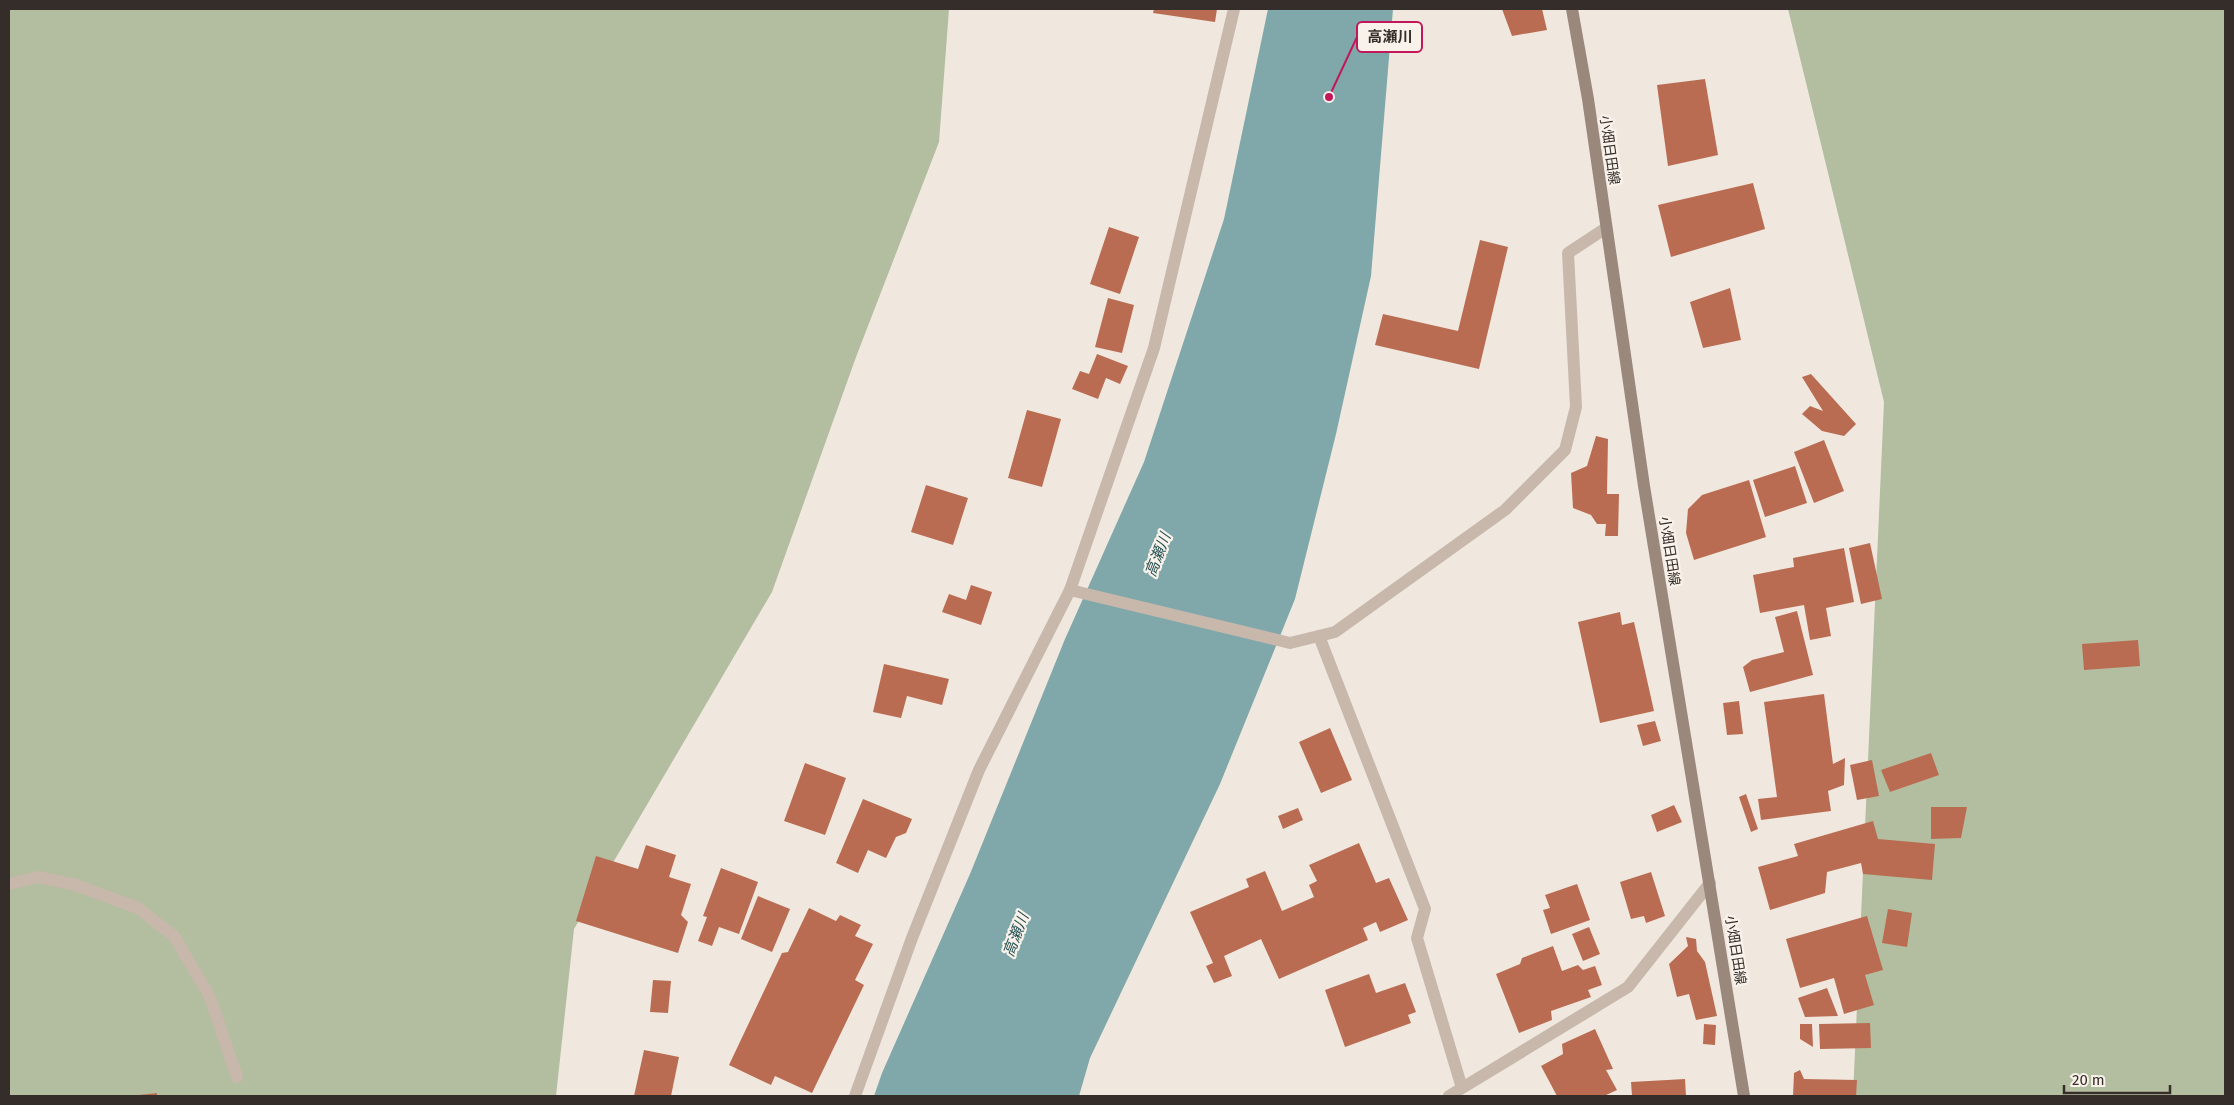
<svg xmlns="http://www.w3.org/2000/svg" width="2234" height="1105" viewBox="0 0 2234 1105" font-family="'Fira Sans','Noto Sans JP',sans-serif">
<rect width="100%" height="100%" fill="#f0e8de"/>
<path fill="#b3bd9f" d="M9,9h940l-10,133 -83,215 -84,235 -198,337 -18,167h-547z
M1788,9h437v1087h-372l31,-694z"/>
<path fill="#80a8aa" d="M1268,9h125l-22,267 -35,158 -41,165 -75,185 -130,274 -11,38h-205l8,-23 88,-199 95,-235 79,-177 80,-243z"/>
<path fill="#ba6c52" d="M1154,9h63l-2,13 -62,-9z
M1502,9h40l5,21 -35,6z
M1705,79l13,76 -50,11 -11,-81z
M1753,183l12,46 -94,28 -13,-52z
M1109,227l30,10 -19,57 -30,-10z
M1480,240l28,7 -29,122 -104,-24 8,-31 75,17z
M1730,288l11,52 -38,8 -13,-46z
M1108,298l26,7 -12,48 -27,-6z
M1097,354l31,12 -8,18 -14,-6 -8,21 -26,-10 8,-18 9,3z
M1811,374l45,50 -12,12 -22,-5 -20,-17 8,-8 13,5 -21,-34z
M1027,410l34,9 -19,68 -34,-9z
M1596,436l12,3 -1,55h12l-1,42h-13l1,-12h-9l-6,-9 -18,-7 -2,-35 16,-7z
M1824,440l20,51 -30,12 -20,-51z
M1795,466l12,37 -42,14 -12,-37z
M1749,480l17,57 -72,23 -8,-27 2,-24 14,-14z
M926,485l42,13 -15,47 -42,-13z
M1870,543l12,56 -21,5 -12,-56z
M1844,548l10,54 -28,6 5,28 -21,4 -6,-35 -44,8 -7,-38 41,-8 -1,-9z
M971,585l21,7 -11,33 -39,-13 7,-18 17,6z
M1797,611l16,64 -63,17 -7,-25 9,-7 32,-8 -9,-35z
M1620,612l2,13 12,-3 20,89 -54,12 -22,-101z
M2138,640l2,26 -56,4 -2,-26z
M884,664l65,15 -7,26 -35,-9 -6,22 -28,-6z
M1824,694l9,70 12,-6 -1,27 -16,6 3,20 -70,9 -3,-21 19,-2 -13,-95z
M1739,701l4,33 -16,1 -4,-32z
M1655,721l6,20 -18,5 -6,-21z
M1330,728l22,52 -31,13 -22,-51z
M1931,753l8,22 -49,17 -9,-22z
M1872,760l7,36 -22,4 -7,-35z
M805,763l41,15 -21,57 -41,-14z
M1746,794l12,35 -7,3 -12,-35z
M863,799l49,20 -6,14 -10,4 -10,21 -18,-8 -10,23 -22,-10z
M1674,805l8,17 -25,10 -6,-17z
M1931,807h36l-6,31 -30,1z
M1298,808l5,12 -20,9 -5,-13z
M1873,821l5,18 57,5 -3,36 -69,-6 -2,-11 -34,9 -2,21 -55,17 -12,-43 40,-11 -4,-12z
M1359,843l17,40 13,-5 19,42 -28,12 -4,-10 -13,6 5,12 -89,39 -18,-40 -37,17 8,20 -18,7 -8,-17 7,-3 -23,-51 59,-25 -3,-8 19,-8 17,40 32,-14 -5,-12 8,-4 -8,-16z
M646,845l30,10 -7,22 22,7 -10,31 7,7 -10,31 -102,-32 20,-65 42,13z
M721,868l37,14 -19,52 -20,-7 -7,19 -14,-5 9,-24 -4,-1z
M1651,872l14,44 -19,7 -2,-7 -13,3 -11,-37z
M1577,884l13,36 -39,14 -8,-24 7,-2 -5,-13z
M758,896l32,13 -18,43 -31,-13z
M809,908l27,13 4,-6 21,10 -6,11 18,8 -18,36 9,5 -52,108 -37,-17 -4,9 -42,-20 53,-112 6,-1z
M1888,909l24,4 -5,34 -25,-4z
M1867,916l16,54 -18,5 9,30 -30,9 -10,-36 -34,10 -14,-49z
M1589,927l11,27 -17,7 -11,-27z
M1686,937l10,2 1,12 8,11 12,54 -21,4 -7,-26 -12,3 -8,-33 19,-18z
M1553,946l9,25 16,-6 5,5 12,-4 7,19 -14,5 3,7 -40,14 1,9 -33,13 -23,-59 24,-10 2,-6z
M1369,974l7,19 29,-10 11,29 -8,3 3,8 -66,24 -20,-57z
M653,980l18,1 -3,32 -18,-1z
M1827,988l11,28 -33,1 -7,-19z
M1870,1023l1,25 -51,1 -1,-25z
M1704,1024l12,1 -1,20 -12,-1z
M1800,1024h12l1,23 -13,-8z
M1595,1029l18,40 -7,1 11,20 -13,6h-47l-16,-30 22,-12 -1,-10z
M644,1050l35,7 -8,39h-37z
M1800,1070l4,9 53,1 -1,16h-63l1,-23z
M1685,1079l1,17h-54l-1,-14z
M157,1093v3h-18v-1z"/>
<g fill="none" stroke-linecap="round" stroke-linejoin="round">
<path stroke="#c7b8ab" stroke-width="12" d="M1070,590l220,53 45,-11 170,-122 60,-60 11,-43 -8,-154 38,-25"/>
<path stroke="#c7b8ab" stroke-width="12" d="M1319,636l106,273 -8,29 45,150
M9,884l28,-7 36,7 65,24 36,28 36,61 27,80
M855,1096l57,-158 67,-168 91,-180 84,-242 80,-339
M1449,1096l179,-109 82,-104"/>
<path stroke="#9a887c" stroke-width="12" d="M1572,9l16,90 56,387 100,610"/>
</g>
<g text-anchor="middle" stroke-width="4.5" stroke-linejoin="round" paint-order="stroke">
<g font-size="14" fill="#352d29" stroke="#f8f2ea">
<text transform="translate(1610 150) rotate(82)" y="5">小畑日田線</text>
<text transform="translate(1670 551) rotate(81)" y="5">小畑日田線</text>
<text transform="translate(1736 950) rotate(81)" y="5">小畑日田線</text>
</g>
<g font-size="15" font-style="italic" fill="#234f53" stroke="#f8f2ea">
<text transform="translate(1158 555) rotate(-69)" y="5">高瀬川</text>
<text transform="translate(1016 935) rotate(-69)" y="5">高瀬川</text>
</g>
</g>
<path fill="none" stroke="#c2185b" stroke-width="2" d="M1329 97L1357 37"/>
<circle fill="#c2185b" stroke="#f8f2ea" stroke-width="2" cx="1329" cy="97" r="5"/>
<rect fill="#f8f2ea" stroke="#c2185b" stroke-width="2" x="1357" y="22" width="65" height="30" rx="5"/>
<g font-size="15" text-anchor="middle" font-weight="bold" fill="#352d29">
<text x="1390" y="42">高瀬川</text>
</g>
<rect width="2234" height="1105" fill="none" stroke="#352d29" stroke-width="20"/>
<path d="M2064 1085v8h106v-8" fill="none" stroke="#352d29" stroke-width="2.5"/>
<text x="2072" y="1085" font-size="15" fill="#352d29" stroke="#f8f2ea" stroke-width="4" paint-order="stroke">20 m</text>
</svg>
